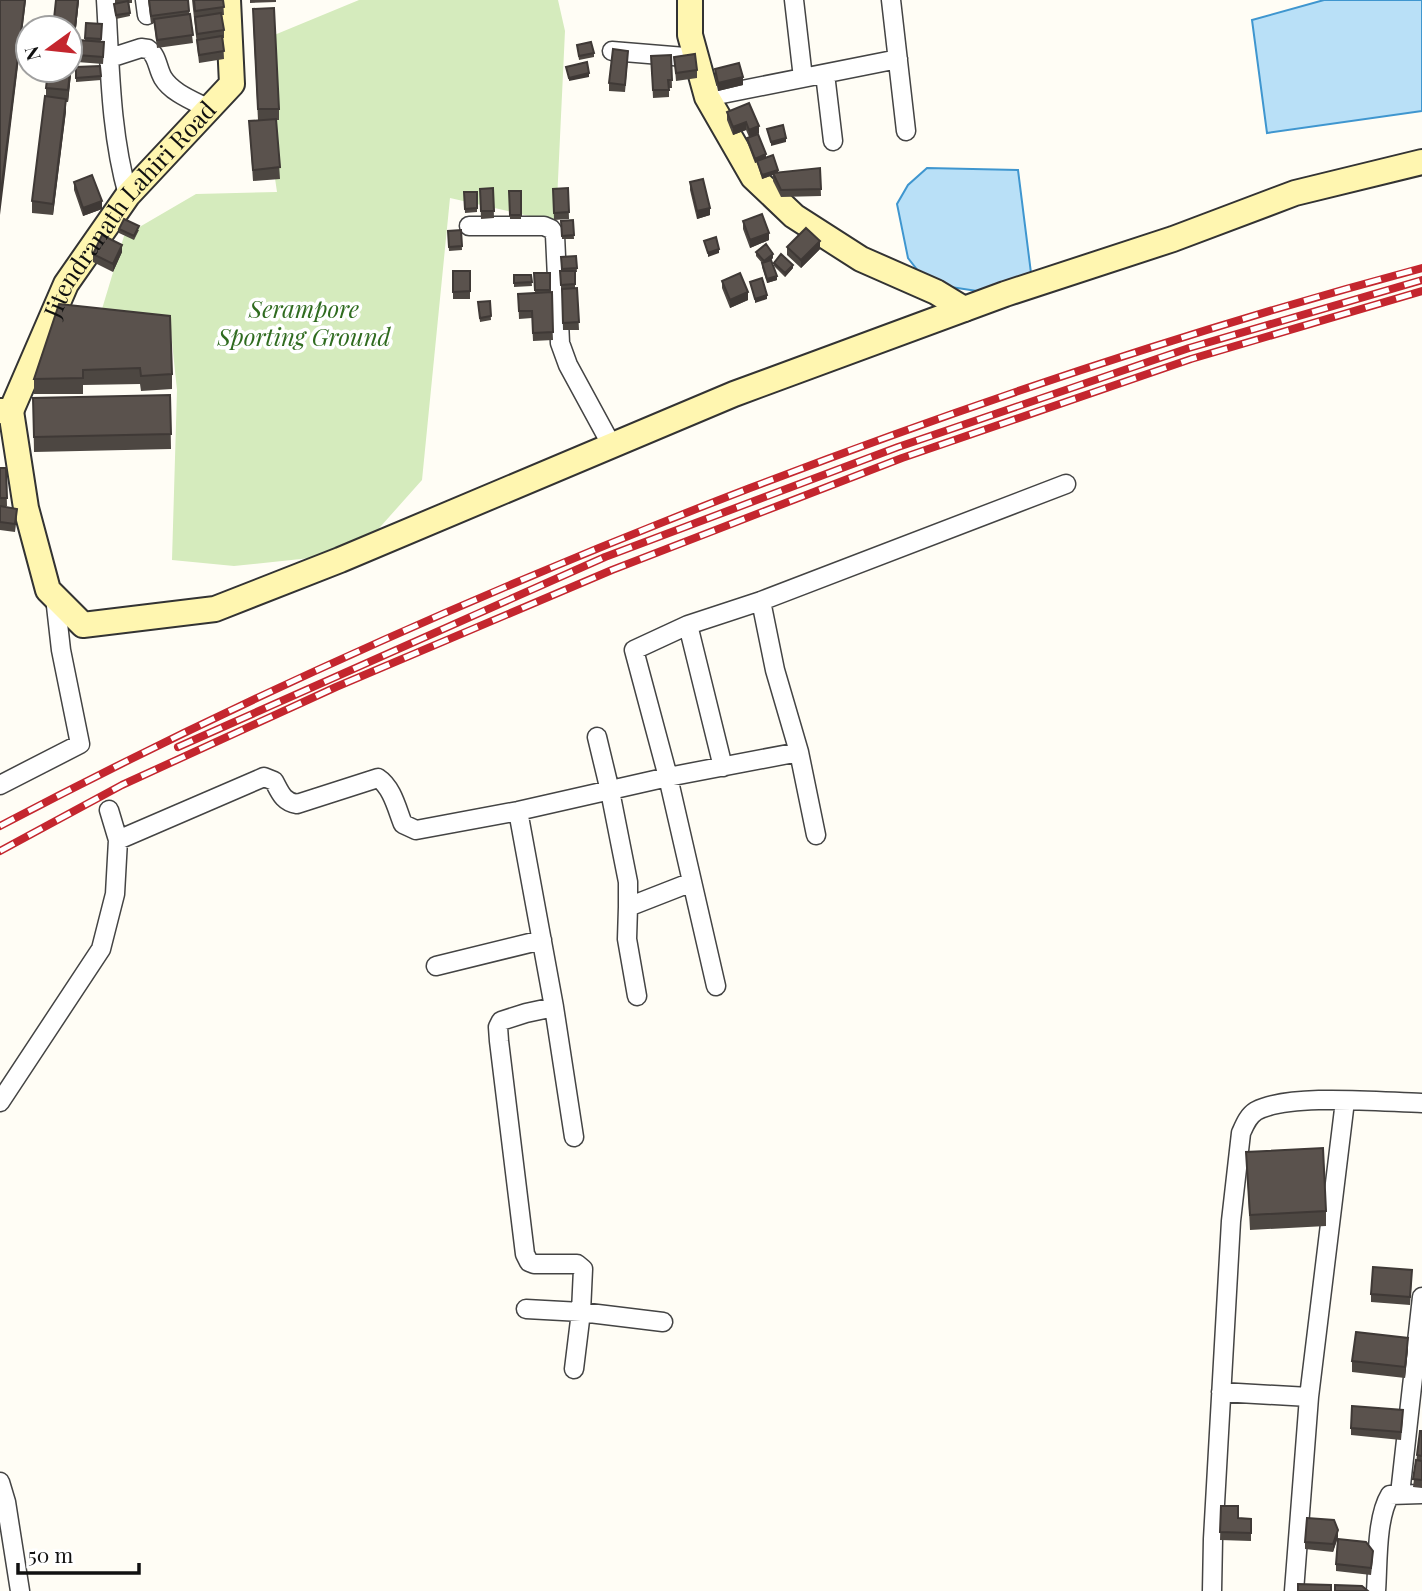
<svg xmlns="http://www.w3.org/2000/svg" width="1422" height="1591" viewBox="0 0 1422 1591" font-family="'Playfair Display',serif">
<rect width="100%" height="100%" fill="#fffdf5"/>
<path fill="#d5ebbd" d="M359,0h199l7,31 -9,191 -106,-24 -28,282 -65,73 -123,13 -62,-6 5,-170 -7,-67 -68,-14 22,-73 72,-42 81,-2 -6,-41 -4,-113z"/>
<path fill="#b9e0f7" stroke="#3f96cf" stroke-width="2" d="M1324,0h98v111l-155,22 -15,-113z
M927,168l91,2 13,103 -34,21 -53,-8 -21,-9 -15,-19 -11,-54 11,-19z"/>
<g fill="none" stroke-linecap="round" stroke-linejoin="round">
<g stroke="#444" stroke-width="21">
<path id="street" d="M106,0c4,65 4,132 22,195
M145,0l2,15
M794,0l9,78
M891,0l15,131
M612,51l85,7
M110,58l31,-10 7,1c10,7 9,19 15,29 9,15 31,23 46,31
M825,74l8,67
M707,97l191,-38
M469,226h75l7,3 4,6 5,108 8,22 44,81
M688,625l35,142
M597,737l13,54 18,91v25l64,-25
M799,752l17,83
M0,785l80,-41 -19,-94 -6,-53
M518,811l36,196 20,130
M118,840l146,-63 10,4c6,11 9,21 23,23l81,-26c14,9 19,31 25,46l13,6 102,-19 150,-34 131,-25 -24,-82 -14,-69
M628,907l-1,32 10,57
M436,966l106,-26
M716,986l-48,-209 -34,-127 54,-25 73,-24 305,-117
M554,1007l-28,6 -25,8 -3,6 1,14 26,213 4,8 5,2h43l6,5 -2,43 -7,57
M0,1102l101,-153 14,-55 3,-54 -9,-30
M526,1309l55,3 82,10
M1221,1392l88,5
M0,1482l6,20 14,89
M1400,1494l22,-197
M1212,1591l1,-52 18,-318 10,-88c4,-9 7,-17 15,-22 34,-18 125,-9 166,-8
M1294,1591l15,-194 36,-296
M1376,1591c2,-27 0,-73 14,-96l32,-1"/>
</g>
<g stroke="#333" stroke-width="28">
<g id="secondary">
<path d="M690,0v35l17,62 46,80 41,39 67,43 75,33 28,17"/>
<path id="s1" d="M0,411h11l55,-127 62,-89 104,-111 -4,-84"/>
<path d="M11,411l15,97 22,82 35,35 132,-16 125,-49 394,-166 271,-100 168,-55 122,-46 127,-31"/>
</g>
</g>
<use href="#street" stroke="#fff" stroke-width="18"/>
<use href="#secondary" stroke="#fff6b0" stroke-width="24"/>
<g stroke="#c4262e" stroke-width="8">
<path id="rail" d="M178,747l427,-190 293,-110 291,-99 233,-68
M0,826c243,-128 493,-239 750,-338 220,-84 444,-159 672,-220
M0,851l122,-66 214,-98 276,-117 290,-112 289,-99 231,-68"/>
</g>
<use href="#rail" stroke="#fff" stroke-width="5" stroke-dasharray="16" stroke-linecap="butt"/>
</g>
<path fill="#4d4742" d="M79,0l-11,102h-2v9l-13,104 -21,-2v-12l14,-104v-9z
M115,0h17v3h-3l1,13 -14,3 -2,-12v-3l1,-1z
M148,0l41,11 4,32 -36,5 -3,-25 -3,1z
M192,0h31l1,15h-2l2,15v8h-1l1,21 -25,4z
M250,0h26v2l-26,1z
M253,21l26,88v11h-3l4,59 -27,2 -4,-60 9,-1z
M86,23l16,1 -1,17 3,8 -1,15 -26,-2 1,-22h7z
M577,45l17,8v4l-15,3z
M671,55l1,33h-3v9l-16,1 -2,-42z
M674,57l23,13v8l-21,3z
M628,58l-3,34 -16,-1v-8z
M100,66l1,14 -25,2v-15z
M715,69l28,16 -25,6 -3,-14z
M749,103l10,30 -4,2 11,23 12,15 42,-5 1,28 -40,1 -8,-16v-6l-11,4 -5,-17 -2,1 -8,-21v-4l2,-1 -3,-7 -13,5 -6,-15v-8z
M74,182l28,27 -19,7 -9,-26z
M690,182l20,33 -13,4 -7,-29z
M493,188l1,30 -13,1 -1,-30z
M568,188l1,31 -15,1 -1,-31z
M509,191h12v28h-11z
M464,192h13v20l-12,1z
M573,220l1,19h-12l-1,-18z
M743,221l26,19 -19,8 -7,-19z
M119,229l20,1 -5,10 -15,-7z
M461,230l1,20 -13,1 -1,-20z
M787,247l33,2 -19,19 -14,-13z
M122,252l-9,20 -20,-10v-8z
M756,252l17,6 -2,2 6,20 -10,3 -5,-16v-4l-6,-7z
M576,256l1,16h-2v16h-14v-31z
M774,263l19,5 -8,9 -11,-11z
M453,271h17v28h-17z
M534,273h16l3,67 -20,1 -1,-23 -13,1 -1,-25 17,-1z
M514,275h17l1,11 -18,1z
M722,281l26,19 -18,8 -8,-20z
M577,288l2,42h-16l-1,-41z
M490,301l1,19 -11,2 -2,-20z
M59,304l113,70v15l-31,2 -1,-7 -57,1v9h-49v-15z
M170,395l1,54 -137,3 -1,-54z
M0,468h6l1,38h-7z
M0,506l17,10 -2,16 -15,-2z
M1246,1152l80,59v15l-76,4z
M1412,1278l-2,27 -39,-3v-8z
M1408,1349l-3,29 -53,-6v-11z
M1403,1417l-2,23 -50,-5v-7z
M1422,1431v57l-9,-1 4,-32z
M1221,1506l17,12 13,1v22l-31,-1z
M1338,1537l-5,15 -28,-3v-7z
M1373,1558l-2,17 -35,-4v-7z"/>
<path fill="#3f3936" d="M25,0h1l-26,215v-15z
M78,0h1l-11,102v-12z
M589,73v4l-20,4v-3z
M743,77v8l-25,6v-8z
M66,99v12l-13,104v-11z
M746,122v8l-13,5v-8z
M759,126v7l-10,4v-7z
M786,138v4l-15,4v-4z
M766,154v4l-11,5v-4z
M778,170v4l-5,-1v2l-11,4v-4z
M102,201v8l-19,7v-8z
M710,208v7l-13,4v-8z
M769,233v7l-19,8v-8z
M820,241v8l-19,19v-8z
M122,245v7l-9,20v-8z
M719,249v4l-11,4v-4z
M773,254v4l-9,7v-4z
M793,265v3l-8,9v-4z
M777,276v4l-10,3v-4z
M748,292v8l-18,8v-8z
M767,295v4l-12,4v-4z
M1408,1338v11l-3,29v-11z
M1338,1530v7l-5,15v-8z"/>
<path fill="#5a524d" stroke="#3f3936" stroke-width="2" d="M0,0h25l-25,200z
M56,0h22l-10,90 -22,-2 2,-18h22v-42h-17z
M149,0h39l1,11 -38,5z
M194,0h29l1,7 -29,4z
M128,1l2,12 -14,2 -2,-11z
M274,8l5,101h-21l-5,-100z
M221,13l3,17 -27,4 -2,-17z
M190,14l3,21 -36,5 -3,-21z
M86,23l16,1 -1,15 -16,-1z
M222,36l2,15 -25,4 -2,-15z
M78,40l26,2 -1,15 -26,-2z
M591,42l3,11 -15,3 -2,-11z
M613,49l15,2 -3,34 -16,-2z
M695,54l2,16 -21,3 -2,-16z
M671,55l1,25h-4l1,10h-16l-2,-34z
M587,62l2,11 -20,5 -3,-11z
M739,63l4,14 -25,6 -3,-14z
M100,66l1,10 -25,2v-11z
M45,96l21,3 -13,105 -21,-3z
M749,103l10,23 -10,4 -3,-8 -13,5 -6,-15z
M276,119l4,48 -27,3 -4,-49z
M783,125l3,13 -15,4 -4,-13z
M758,134l8,20 -11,5 -8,-21z
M773,155l5,15 -16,5 -5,-14z
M820,168l1,21 -40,1 -8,-17z
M92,175l10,26 -19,7 -9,-26z
M703,179l7,29 -13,3 -7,-29z
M493,188l1,23h-13l-1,-22z
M568,188l1,24 -15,1 -1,-24z
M509,191h12v24h-11z
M464,192h13v16l-12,1z
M762,214l7,19 -19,7 -7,-19z
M124,219l15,7 -5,10 -15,-7z
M573,220l1,15 -12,1 -1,-15z
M806,228l14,13 -19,19 -14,-13z
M461,230l1,16 -13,1 -1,-16z
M102,235l20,10 -9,19 -20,-10z
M716,237l3,12 -11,4 -4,-12z
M766,244l7,10 -9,7 -8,-9z
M781,254l12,11 -8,8 -11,-10z
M576,256l1,12 -15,1 -1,-12z
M771,260l6,16 -10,3 -5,-16z
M453,271h17v20l-17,1z
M560,271h15v13l-14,1z
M534,273h16v17h-15z
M740,273l8,19 -18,8 -8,-19z
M514,275h17l1,7 -18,1z
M762,278l5,17 -12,4 -5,-17z
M577,288l2,34 -16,1 -1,-34z
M552,292l1,40 -20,1 -1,-22h-13l-1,-17z
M490,301l1,15 -11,2 -2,-16z
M59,304l111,12 2,58 -31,2 -1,-8 -57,2v8l-49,1z
M170,395l1,39 -137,3 -1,-39z
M0,468h6l1,30h-7z
M0,506l17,3 -2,15 -15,-2z
M1323,1148l3,63 -76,4 -4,-63z
M1373,1267l39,3 -2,27 -39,-3z
M1356,1332l52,6 -3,29 -53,-6z
M1352,1406l51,4 -2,22 -50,-4z
M1420,1431h2v25l-5,-1z
M1416,1460l6,1v19l-9,-1z
M1221,1506h17v12l13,1v14l-31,-1z
M1307,1518l27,2 4,10 -5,14 -28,-2z
M1338,1539l28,3 7,9 -2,17 -35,-4z
M1298,1584l33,1v6h-33z
M1335,1585l27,1 6,5h-33z"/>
<g text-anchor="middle" stroke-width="7" stroke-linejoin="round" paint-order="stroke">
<g font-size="24" fill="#111" stroke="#fff">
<text dy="8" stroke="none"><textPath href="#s1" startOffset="247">Jitendranath Lahiri Road</textPath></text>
</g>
<g font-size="24" font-style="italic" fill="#2f6b1f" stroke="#fff">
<text x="304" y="318">Serampore<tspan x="304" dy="28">Sporting Ground</tspan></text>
</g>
</g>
<g transform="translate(49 49) rotate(255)"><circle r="33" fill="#ffffff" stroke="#a0a0a0" stroke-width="2"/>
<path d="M0-5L12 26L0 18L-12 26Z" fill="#c4262e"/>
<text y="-10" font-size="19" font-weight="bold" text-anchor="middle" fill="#111111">N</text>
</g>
<path d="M18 1563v10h121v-10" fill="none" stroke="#111111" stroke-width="3.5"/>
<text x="28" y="1563" font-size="21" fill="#111111" stroke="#ffffff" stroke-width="5" paint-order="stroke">50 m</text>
</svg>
